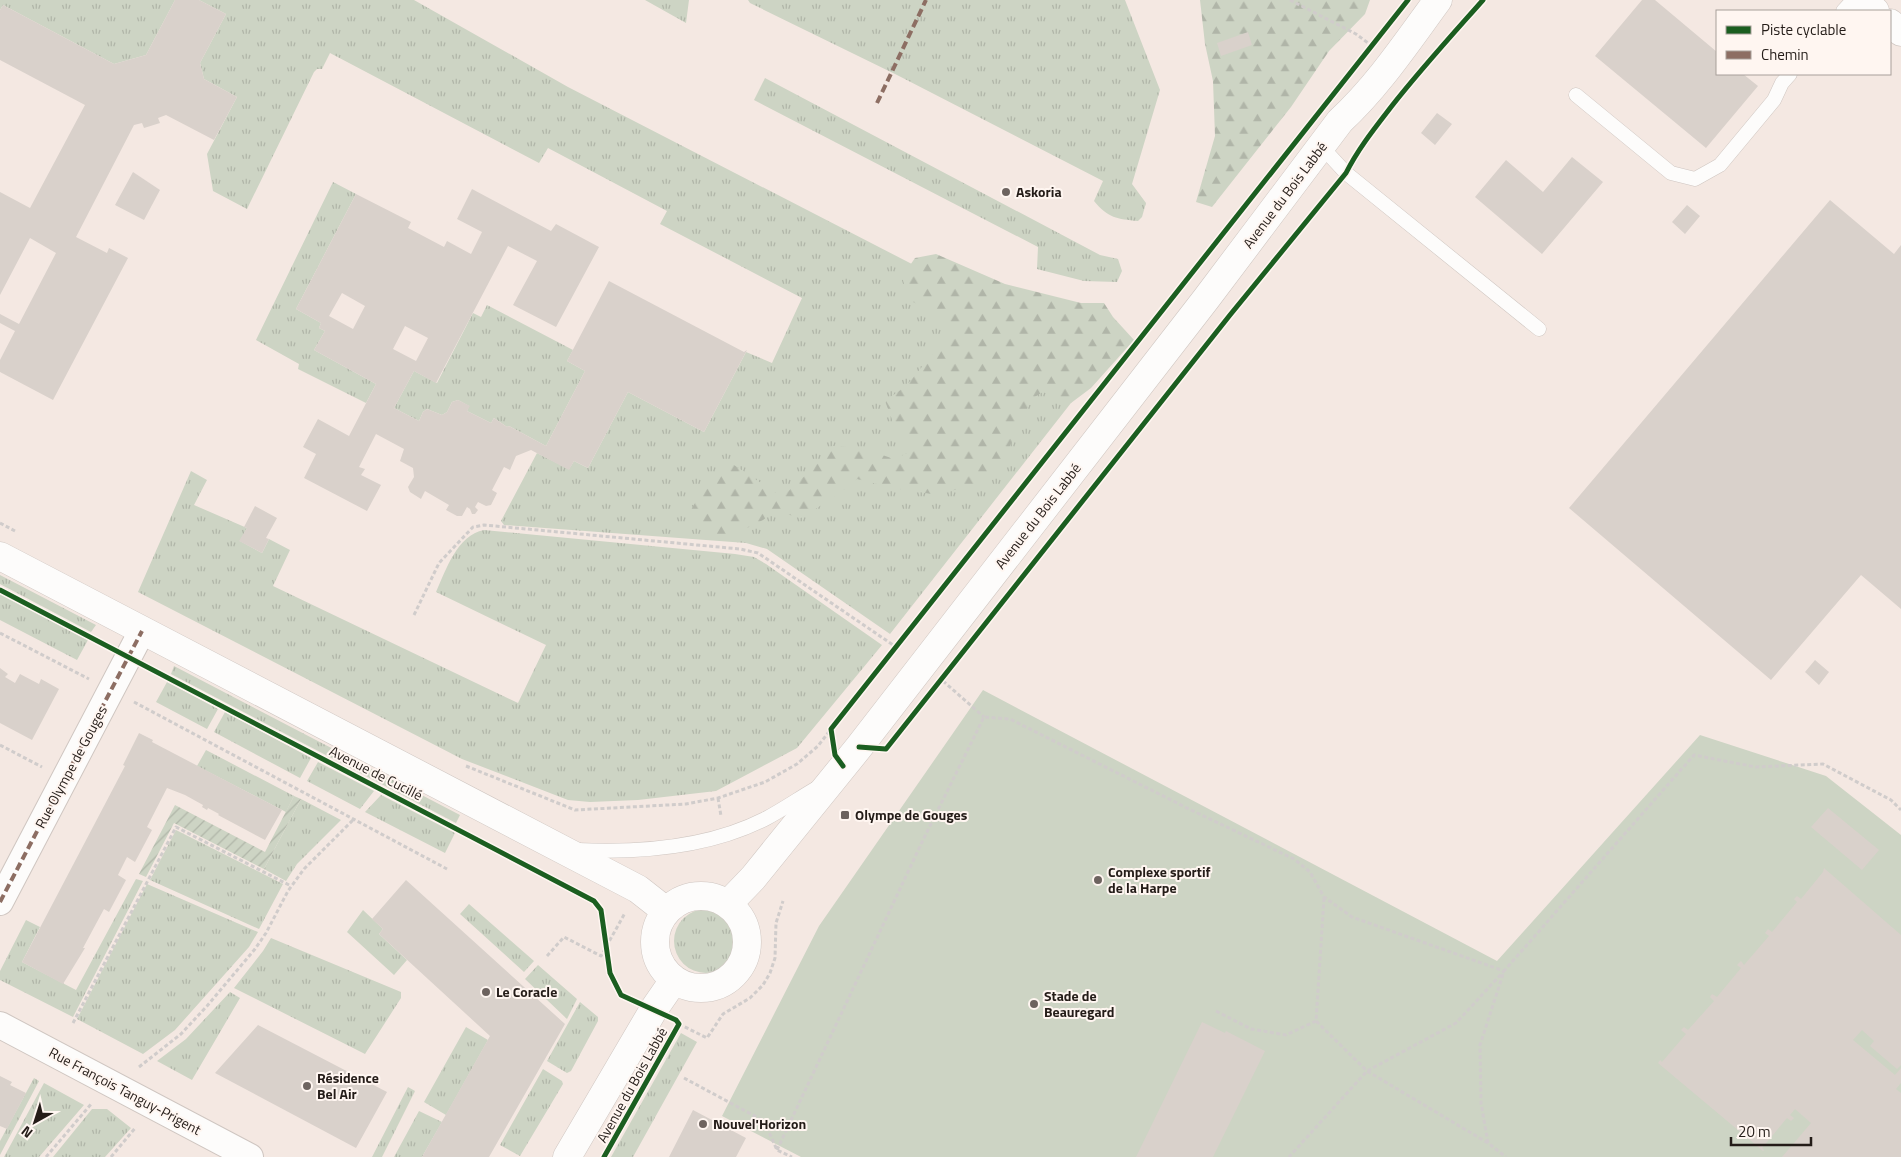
<svg xmlns="http://www.w3.org/2000/svg" width="1901" height="1157" viewBox="0 0 1901 1157" font-family="'Titillium Web',sans-serif">
<defs>
<pattern id="grass-tufts" width="24" height="20" patternUnits="userSpaceOnUse" patternTransform="scale(1.25)"><rect width="24" height="20" fill="#cdd4c4"/><path d="M3 7l-1-3M5 7V3M7 7l1-3M15 17l-1-3M17 17v-4M19 17l1-3" fill="none" stroke="#b0b5a8"/></pattern>
<pattern id="forest-firs" width="22" height="20" patternUnits="userSpaceOnUse" patternTransform="scale(1.25)"><rect width="22" height="20" fill="#cdd4c4"/><path d="M5 1l3.5 6h-7zM16 11l3.5 6h-7z" fill="#b0b5a8"/></pattern>
<pattern id="garden-furrows" width="10" height="10" patternUnits="userSpaceOnUse" patternTransform="scale(1.25)"><rect width="10" height="10" fill="#cdd4c4"/><path d="M-1 1l2-2M0 10L10 0M9 11l2-2" fill="none" stroke="#b0b5a8"/></pattern>
</defs>
<rect width="100%" height="100%" fill="#f4e8e2"/>
<path fill="url(#grass-tufts)" d="M0,0h175l-29,55 -32,9 -111,-59 -3,5z
M199,0h215l154,87 408,210 102,97 -188,240 -123,-85 -21,-6 -242,-18 -3,-4 36,-68 32,16 5,-8 14,7 40,-76 76,40 42,-80 26,11 30,-65 -142,-74 7,-13 -119,-63 -9,15 -209,-110 -8,16h-5l-3,3 -67,137 -34,-18 -6,-37 30,-57 -33,-18 -4,-16 26,-49z
M645,0h44l-3,23z
M748,0h377l35,90 -28,94 14,19 -4,14 -4,4c-21,-2 -30,-3 -44,-20l9,-20 -206,-106 -147,-72z
M765,78l335,177 18,4 4,12 -5,11 -33,-1 -47,-12 1,-22 -284,-147z
M333,182l23,12 -60,115 25,14 -2,5 6,3 -11,19 62,34 -10,19 -68,-34 1,-5 -43,-24z
M487,305l86,45 -6,11 18,10 -39,75 -37,-20 -2,1 -13,-9 -3,5 -24,-12 2,-5 -11,-6 -6,2 -5,10 -5,3 -15,-6 -4,3 -4,9 -25,-13 20,-37 23,12 36,-70 8,4z
M191,471l16,9 -13,25 53,23 -7,13 22,12 7,-14 21,11 -17,36 245,117 28,-58 -110,-53c10,-22 21,-57 48,-62l251,24 19,3 12,7 116,81 -85,103 -81,43 -78,9 -48,2 -22,-2 -106,-41 -324,-167z
M0,575l96,50 -5,7 -91,-48z
M0,594l88,46 -11,20 -77,-40z
M174,666l286,149 -4,8 -285,-149z
M167,682l51,27 -11,20 -51,-27z
M225,712l86,46 -11,20 -86,-46z
M206,750l88,46 -8,16 -89,-46z
M318,762l56,29 -14,18 -53,-28z
M381,795l74,38 -10,20 -80,-41z
M301,799l40,21 -44,44 -11,17 -22,-12z
M176,830l107,54 -24,45 -109,-49z
M136,879l7,2 -70,136 -73,-37v-9l26,-51 14,7 -18,35 54,28z
M147,884l111,48 -9,15 -74,83 -32,24 -66,-35z
M469,904l65,57 -10,11 -64,-58z
M674 941a32 32 0 1 1 64 0a32 32 0 1 1-64 0Z
M363,910l20,19 -4,5 28,26 -13,15 -47,-43z
M271,938l130,54v6l-36,56 -131,-66 29,-37z
M538,965l39,34 -10,20 -42,-40z
M230,992l10,6 -48,82 -35,-19 29,-22z
M580,1002l18,15v4l-27,50 -4,2 -20,-12z
M466,1027l22,13 -42,75 -22,-13z
M681,1033l16,9 -64,115h-22z
M543,1069l19,12 1,3 -43,72 -20,-11z
M34,1078l5,3 -39,74v-14z
M44,1083l40,22 -45,52h-35z
M408,1087l7,4 -33,66h-10z
M92,1109h15l24,19 -26,29h-52z
M419,1111l23,11 -20,35h-28z"/>
<path fill="url(#forest-firs)" d="M1200,0h170l-5,14 -36,37 -38,56 -79,100 -16,-5 19,-66 -2,-55 -8,-37z
M936,254l69,30 76,19h23l9,14 21,23 -43,48 -20,15 -28,-11 -10,6 -14,26 -21,51 -24,9 -36,11 -45,-7 -36,-9 -21,17 -35,22 -26,-7 -12,9 -38,19 -16,-6 -18,-23 16,-28 21,-21 54,36 32,-30 18,-21 30,2 32,11 18,-8 -17,-24 -10,-26 21,-15 45,-54 -14,-18 -28,-14 -7,-23 13,-19z"/>
<path fill="#cdd4c4" d="M983,690l514,271 203,-226 126,41 75,59v322h-1100l-79,-41 97,-190z"/>
<path fill="url(#garden-furrows)" d="M294,796l7,3 -37,70 -90,-46 -28,54 -7,-3 36,-69 90,47z"/>
<path fill="#d9d1cb" fill-rule="evenodd" d="M175,0h24l27,14 -26,49 4,16 33,18 -23,43 -48,-25 -8,3 2,5 -16,5 -2,-5 -8,2 -58,112 31,16 2,-5 19,10 -75,142 -53,-28v-12l15,-29 -15,-8v-9l19,10 37,-71 -26,-15 -30,57v-103l30,16 55,-103 -85,-45v-50l3,-5 111,59 32,-9z
M1642,0h13l62,52v22h26l15,12 -52,62 -111,-92z
M1248,32l4,13 -31,11 -4,-13z
M1437,113l15,11 -17,21 -14,-12z
M1572,157l31,25 -61,72 -67,-57 31,-37 37,32z
M133,172l27,18 -16,30 -29,-15z
M472,189l79,42 5,-7 43,23 -43,80 -43,-22 24,-44 -29,-15 -72,137 -22,-12 -20,37 25,13 4,-9 4,-3 15,6 5,-3 5,-10 6,-2 12,6 -3,5 24,12 3,-5 13,9 2,-1 37,20 39,-75 -18,-10 42,-80 135,71 3,-2 -43,82 -76,-40 -40,76 -14,-7 -5,9 -38,-20 -15,6 -6,14 -6,-3 -12,23 5,3 -6,12 -5,1 -8,-4 -3,5 3,3 -3,4h-3l-2,-5 -3,-2 -5,9h-5l-11,-6 3,-5 -24,-14 -4,8 -11,-7 -2,-5 6,-10 -1,-9 -13,-7 4,-12 -28,-15 -17,33 6,2 -4,6 20,10 -14,26 -63,-33 12,-24 -13,-7 15,-28 31,17 27,-52 -62,-34 11,-19 -6,-3 2,-5 -25,-14 60,-115 55,28 -3,6 36,19 3,-6 24,13 11,-22 -25,-13zM342,293l23,13 -12,23 -24,-13zM405,326l23,12 -12,23 -23,-12z
M1830,200l64,54 7,-9v364l-40,-34 -90,105 -202,-172z
M1687,205l13,11 -15,18 -13,-12z
M255,506l22,12 -11,20 3,1 -7,14 -23,-12 8,-13 -3,-1z
M1815,660l14,12 -10,13 -14,-13z
M0,668l8,6 -3,3 10,6 5,-9 19,10 2,-5 18,10 -27,51 -32,-17z
M139,733l14,7 -1,2 130,68 -17,30 -47,-25 1,-1 -11,-6 -1,2 -5,-3 1,-2 -18,-10 -18,-7 -20,39 5,3 -17,32 -8,-5 -9,18 8,5 -17,32 -5,-3 -21,39h2l-22,36 -41,-22 103,-196 -2,-1z
M1828,808l51,42 -17,20 -51,-43z
M1824,868l77,67v130l-4,4 -27,-23 4,-5 -12,-11 -9,10 42,35 6,-7v15l-5,6 5,4v64h-119l29,-34 -16,-14 -5,6 4,3 -3,3 -4,-3 -25,30 2,2 -1,1 -105,-88 2,-3 2,2 24,-28 -5,-4 3,-3 4,3 26,-29 -4,-4 2,-3 5,3 24,-29 -4,-3 4,-4 3,4 25,-29 -4,-3 3,-4 4,3 25,-30 -3,-3 3,-3 4,3 22,-27z
M406,880l159,144 -76,133h-67l68,-121 -111,-102 4,-5 -11,-10z
M1202,1022l23,11 1,-2 39,20 -52,106h-77z
M258,1025l129,67 -31,56 -141,-75z
M0,1076l12,6 -2,3 16,8 -19,36 -7,-3z
M693,1110l53,28 -10,19h-67z"/>
<g fill="none" stroke-linecap="round" stroke-linejoin="round">
<g stroke="#cfc6c1" stroke-width="15">
<path id="service" d="M1843,11l10,-11
M1576,95l95,78 24,6 25,-14 54,-65 8,-17 8,-9
M1321,146l25,27 193,156
M577,850c63,3 131,-2 188,-31 17,-9 33,-20 50,-30"/>
</g>
<g stroke="#cfc6c1" stroke-width="28">
<path id="minor" d="M0,902l142,-271
M0,1025l250,132"/>
</g>
<g stroke="#cfc6c1" stroke-width="29">
<path id="tertiary" d="M0,556l638,333 28,22
M655 942a46 46 0 1 1 92 0a46 46 0 1 1-92 0Z
M728,904l25,-26 106,-131 347,-448 134,-178c38,-35 67,-79 98,-121
M567,1157l87,-148 20,-29"/>
</g>
<g stroke="#cfc6c1" stroke-width="29">
<path id="primary" d="M1861,0l14,11
M1890,23l11,9"/>
</g>
<path stroke="#d0cccb" stroke-width="3" stroke-dasharray="4 2.5" stroke-linecap="butt" d="M1290,0l66,34 16,12
M0,523l15,8
M414,615l25,-52 34,-36 11,-2 256,24 18,4 138,94
M0,633l89,46
M943,681l41,36
M134,702l313,167
M0,745l42,22
M466,766l109,44 111,-6 32,-6 47,-16 32,-18 21,-18 13,-17
M718,798l3,18
M1324,898l-8,123 51,50 121,72 18,14
M547,956l17,-19 37,19 24,-43
M1216,1011l35,18 35,6 30,-14
M73,1023l103,-196 115,59
M679,1024l28,14 16,-24 27,-16 13,-13 7,-12 5,-15 1,-35 7,-22
M139,1067l42,-33 26,-28 48,-57 11,-16 22,-42 16,-22 50,-50
M684,1078l80,43 13,29 15,7
M1488,1143l-7,-40 -1,-58 24,-74 190,-216 62,12 67,-3 68,36 10,10
M777,1150l146,-310 61,-123 26,2 181,91 103,49 16,13 14,25 28,20 152,54 -48,52 -89,48 -78,86
M46,1157l46,-54
M111,1157l25,-30"/>
<use href="#service" stroke="#fdfcfb" stroke-width="14"/>
<use href="#minor" stroke="#fdfcfb" stroke-width="26"/>
<use href="#tertiary" stroke="#fdfcfb" stroke-width="28"/>
<use href="#primary" stroke="#fdfcfb" stroke-width="28"/>
<path stroke="#8d6e63" stroke-width="4" stroke-dasharray="8 4" stroke-linecap="butt" d="M877,103l49,-103
M0,902l142,-271"/>
<g stroke="#fff6f1" stroke-width="8">
<path id="cycleway" d="M0,590l594,311 7,9 9,63 11,22 55,25 3,4 -75,133
M859,747l27,2 344,-434 116,-142c12,-24 28,-44 45,-66 29,-37 61,-72 92,-107
M843,766l-8,-11 -4,-26 577,-729"/>
</g>
<use href="#cycleway" stroke="#1b5e20" stroke-width="5"/>
</g>
<g fill="#6d635f" stroke="#fff6f1" stroke-width="2">
<circle cx="1006" cy="192" r="5"/>
<rect x="840" y="810" width="10" height="10" rx="2.5"/>
<circle cx="1098" cy="880" r="5"/>
<circle cx="486" cy="992" r="5"/>
<circle cx="1034" cy="1004" r="5"/>
<circle cx="307" cy="1086" r="5"/>
<circle cx="703" cy="1124" r="5"/>
</g>
<g text-anchor="middle" stroke-width="4" stroke-linejoin="round" paint-order="stroke">
<g font-size="14" font-weight="bold" fill="#241c18" stroke="#fff6f1" text-anchor="start">
<text x="1016" y="197">Askoria</text>
<text x="855" y="820">Olympe de Gouges</text>
<text x="1108" y="877">Complexe sportif<tspan x="1108" dy="16">de la Harpe</tspan></text>
<text x="496" y="997">Le Coracle</text>
<text x="1044" y="1001">Stade de<tspan x="1044" dy="16">Beauregard</tspan></text>
<text x="317" y="1083">Résidence<tspan x="317" dy="16">Bel Air</tspan></text>
<text x="713" y="1129">Nouvel'Horizon</text>
</g>
<g font-size="14" fill="#241c18" stroke="#fff6f1">
<text transform="translate(1285 195) rotate(-53)" y="5">Avenue du Bois Labbé</text>
<text transform="translate(1038 516) rotate(-52)" y="5">Avenue du Bois Labbé</text>
<text transform="translate(71 767) rotate(-62)" y="5">Rue Olympe de Gouges</text>
<text transform="translate(376 773) rotate(27)" y="5">Avenue de Cucillé</text>
<text transform="translate(632 1085) rotate(-61)" y="5">Avenue du Bois Labbé</text>
<text transform="translate(125 1091) rotate(28)" y="5">Rue François Tanguy-Prigent</text>
</g>
</g>
<rect x="1716" y="10" width="175" height="65" fill="#fff6f1" stroke="#a79f9a"/>
<rect x="1726" y="26" width="25" height="8" fill="#1b5e20" stroke="#a79f9a"/>
<text x="1761" y="35" font-size="15" fill="#241c18">Piste cyclable</text>
<rect x="1726" y="51" width="25" height="8" fill="#8d6e63" stroke="#a79f9a"/>
<text x="1761" y="60" font-size="15" fill="#241c18">Chemin</text>
<g transform="translate(35 1122) rotate(219)" stroke="#fff6f1" stroke-width="4" paint-order="stroke">
<path d="M0-4L9 19L0 12L-9 19Z" fill="#241c18"/>
<text y="-8" font-size="14" font-weight="bold" text-anchor="middle" fill="#241c18">N</text>
</g>
<path d="M1731 1137v8h80v-8" fill="none" stroke="#241c18" stroke-width="2.5"/>
<text x="1738" y="1137" font-size="15" fill="#241c18" stroke="#fff6f1" stroke-width="4" paint-order="stroke">20 m</text>
</svg>
